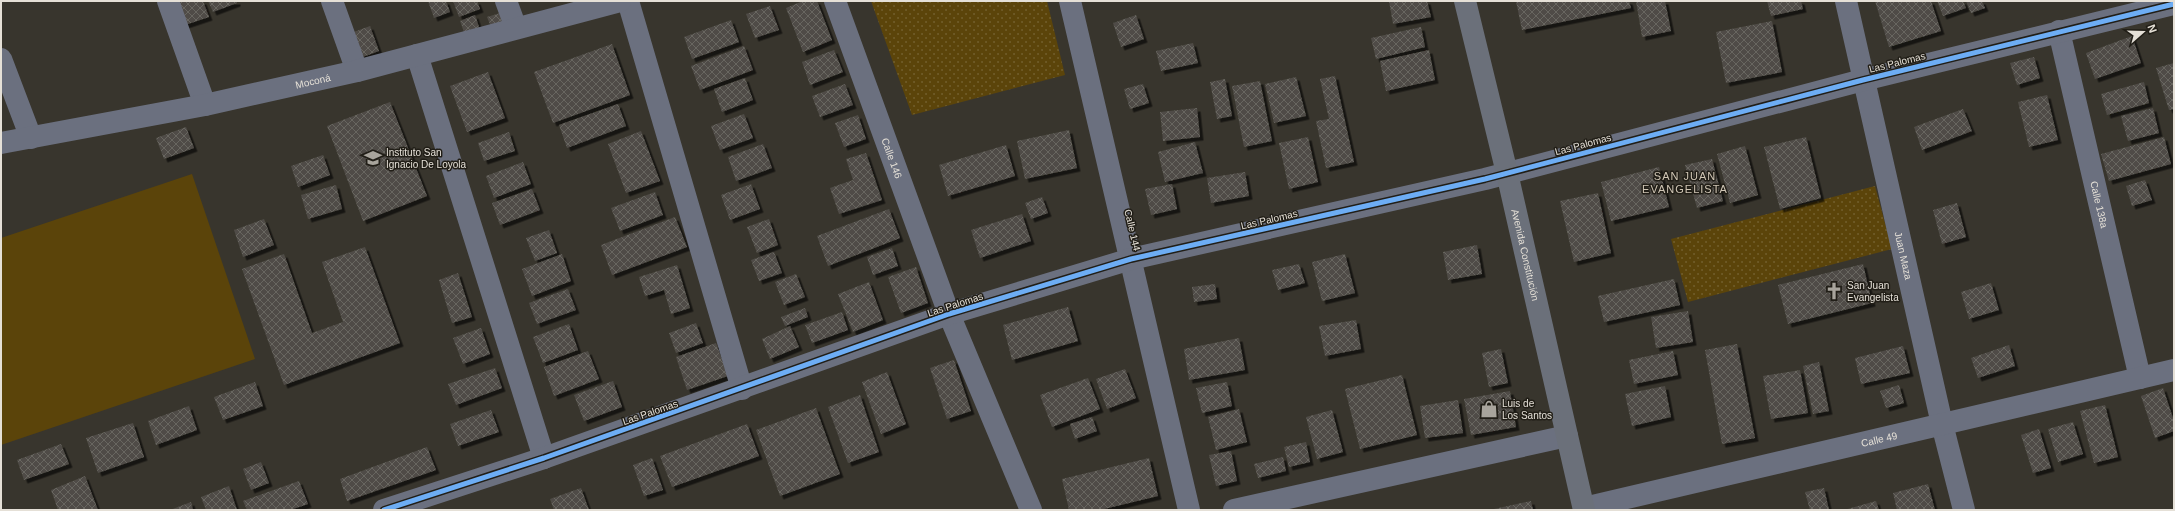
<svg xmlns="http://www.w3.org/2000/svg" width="2175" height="511" viewBox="0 0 2175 511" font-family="Arial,sans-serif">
<defs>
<pattern id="grass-dots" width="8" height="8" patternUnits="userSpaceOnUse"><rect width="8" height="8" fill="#5b440a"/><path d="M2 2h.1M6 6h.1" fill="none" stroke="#725f2d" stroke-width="1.8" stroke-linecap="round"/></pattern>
<pattern id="building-cross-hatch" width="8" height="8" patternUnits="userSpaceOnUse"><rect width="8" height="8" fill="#4f4c46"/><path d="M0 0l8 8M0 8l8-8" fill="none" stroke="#686660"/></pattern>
<filter id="shadow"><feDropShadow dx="3.5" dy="3.5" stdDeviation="0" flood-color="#0009"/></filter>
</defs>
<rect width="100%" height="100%" fill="#38352d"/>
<path fill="url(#grass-dots)" d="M871,1h176l18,74 -153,40z
M1875,186l17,63 -204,53 -17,-63z"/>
<path fill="#5b440a" d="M192,174l63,185 -254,86v-207z"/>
<path fill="url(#building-cross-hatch)" filter="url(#shadow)" d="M176,1h27l6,16 -24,8z
M208,1h29v2l-24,9z
M428,1h18l4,11 -16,6z
M453,1h24l3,8 -21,8z
M803,1h14l15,39 -29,12 -17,-44z
M1389,1h38l4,16 -38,7z
M1516,1h113l2,7 -109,22z
M1636,1h29l6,30 -29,6z
M1767,1h34l2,8 -32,7z
M1875,1h56l10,30 -52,16z
M1937,1h26l3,7 -23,8z
M1966,1h16l3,7 -14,5z
M770,6l9,24 -24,8 -9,-24z
M500,13l5,15 -12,4 -6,-15z
M475,15l5,15 -15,5 -5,-14z
M1136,15l8,24 -23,8 -8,-24z
M731,20l8,22 -47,17 -8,-22z
M1772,21l10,51 -56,11 -10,-51z
M370,26l9,25 -19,7 -9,-25z
M1421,27l4,20 -49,12 -5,-21z
M2132,36l9,27 -46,16 -9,-26z
M1193,43l5,20 -37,8 -5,-20z
M612,44l18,51 -77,28 -19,-51z
M744,46l9,24 -53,20 -9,-24z
M834,50l9,22 -33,13 -8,-23z
M1429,50l6,30 -49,11 -6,-30z
M2034,57l6,21 -23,7 -7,-22z
M2174,63v46l-5,1 -13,-42z
M488,72l17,46 -38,14 -17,-46z
M1335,76l19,86 -28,6 -10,-47 13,-2 -9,-40z
M1296,77l10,39 -32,7 -9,-39z
M745,78l8,22 -31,12 -8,-23z
M1225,79l7,37 -15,3 -7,-37z
M1260,81l12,60 -28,6 -12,-61z
M2144,82l5,21 -42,12 -6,-21z
M845,84l8,21 -33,12 -8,-21z
M1143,84l6,19 -19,6 -6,-20z
M2047,95l11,45 -29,7 -11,-45z
M390,102l37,94 -64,25 -36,-95z
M618,104l8,22 -59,22 -8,-23z
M1197,108l3,29 -37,4 -3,-29z
M2153,108l6,25 -31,8 -7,-25z
M1963,109l9,22 -50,19 -8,-23z
M744,114l9,24 -33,12 -9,-24z
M858,115l8,24 -22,8 -9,-24z
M186,127l8,21 -30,11 -8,-21z
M1069,130l8,38 -52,11 -8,-38z
M641,131l19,50 -34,12 -18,-49z
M509,132l6,19 -31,10 -6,-18z
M1308,137l10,45 -29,7 -10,-46z
M1806,137l15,61 -41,11 -16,-62z
M2164,137l7,27 -62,17 -8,-27z
M1195,142l8,31 -38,9 -7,-30z
M763,144l9,24 -36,13 -8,-24z
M1006,145l9,31 -67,20 -9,-31z
M1745,146l13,49 -28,8 -13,-49z
M866,153l16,47 -43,14 -9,-26 23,-8 -7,-21z
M323,155l7,20 -32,12 -7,-21z
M1712,159l11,42 -26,7 -12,-43z
M523,162l8,22 -37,14 -8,-22z
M1659,167l10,40 -58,14 -10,-39z
M1245,172l4,24 -38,7 -4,-25z
M2145,180l7,20 -20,6 -6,-20z
M751,184l9,25 -30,11 -9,-25z
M1172,184l5,25 -26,6 -6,-26z
M336,185l6,24 -34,10 -7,-24z
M532,189l8,21 -40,15 -8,-22z
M655,192l8,23 -43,16 -9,-23z
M1598,193l13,60 -37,9 -14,-61z
M1042,197l6,16 -17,6 -6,-16z
M1957,203l9,34 -24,7 -9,-34z
M889,209l11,29 -72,28 -11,-30z
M1022,214l9,27 -51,17 -9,-28z
M675,217l12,30 -75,28 -11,-30z
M264,219l10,26 -31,12 -9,-27z
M769,219l9,26 -21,8 -10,-26z
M549,230l8,23 -22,8 -9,-23z
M1477,245l5,29 -34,6 -5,-28z
M365,247l35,96 -116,42 -42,-116 42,-15 28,79 31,-11 -21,-60z
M892,248l6,18 -25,9 -6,-18z
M774,252l8,21 -23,8 -8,-21z
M562,254l9,27 -39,15 -10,-27z
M1345,254l10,39 -33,8 -10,-39z
M1299,264l6,19 -27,7 -6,-20z
M1863,264l9,39 -84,21 -10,-39z
M677,265l13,43 -19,6 -7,-24 -19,6 -6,-19z
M916,267l12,36 -27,10 -13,-36z
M458,273l14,44 -20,6 -13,-43z
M796,274l9,23 -21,8 -9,-23z
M1674,279l6,26 -76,17 -6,-26z
M869,282l14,38 -30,12 -15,-38z
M1991,283l8,27 -30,9 -8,-27z
M1215,284l2,15 -23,3 -2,-15z
M568,289l8,21 -39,14 -8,-21z
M1068,307l10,34 -66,19 -9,-35z
M805,308l3,9 -23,9 -4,-9z
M1688,311l5,31 -37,6 -5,-31z
M842,312l6,18 -36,13 -7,-18z
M1356,320l5,29 -36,7 -6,-30z
M696,323l7,20 -27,10 -7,-20z
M569,324l9,26 -35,13 -10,-26z
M790,326l9,21 -29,12 -8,-20z
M481,328l9,26 -27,10 -10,-26z
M1239,338l6,32 -56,10 -5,-31z
M716,343l12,33 -41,14 -11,-33z
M1737,344l18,94 -33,6 -17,-94z
M2009,345l6,21 -37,12 -7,-20z
M1903,346l7,27 -49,11 -6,-26z
M1501,349l7,34 -19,4 -7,-34z
M588,351l11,28 -45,17 -10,-29z
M1673,351l5,24 -44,9 -5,-24z
M954,360l17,51 -24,8 -17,-51z
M1819,362l10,49 -16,3 -10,-48z
M495,368l7,20 -46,17 -8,-21z
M1125,369l11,29 -29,11 -11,-30z
M1800,370l8,43 -37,6 -8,-43z
M887,372l19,52 -25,10 -19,-52z
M1402,375l15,60 -57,14 -15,-60z
M1088,378l12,31 -48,18 -12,-32z
M613,381l9,26 -38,14 -10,-26z
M255,382l8,24 -40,14 -9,-23z
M1227,382l5,24 -30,7 -6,-25z
M1899,385l5,18 -18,5 -6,-17z
M1665,386l6,31 -39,9 -7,-32z
M2163,388l11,33v10l-19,7 -14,-42z
M1510,391l6,36 -45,8 -7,-36z
M860,395l19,57 -31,11 -20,-56z
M1458,400l5,33 -38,5 -5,-32z
M2105,405l13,52 -24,6 -14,-52z
M189,406l8,24 -41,15 -8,-24z
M816,408l24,66 -60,22 -24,-66z
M1239,409l8,33 -31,8 -8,-33z
M491,410l8,22 -41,14 -8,-22z
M1332,410l11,42 -26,7 -11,-42z
M1092,417l5,14 -22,8 -5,-15z
M2073,422l10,32 -25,8 -10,-33z
M133,423l11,34 -46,16 -12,-35z
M747,424l12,32 -87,31 -12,-31z
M2039,429l12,39 -18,5 -12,-38z
M1306,442l4,20 -21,5 -5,-20z
M61,444l8,20 -45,16 -7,-20z
M427,447l9,23 -89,31 -7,-22z
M1231,451l6,30 -21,5 -7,-31z
M1283,457l3,14 -28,7 -4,-14z
M652,458l11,32 -19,6 -11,-31z
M1149,458l9,38 -58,14h-31l-7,-31z
M261,462l8,21 -18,7 -8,-21z
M85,476l13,34h-40l-7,-20z
M299,481l9,23 -18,6h-43l-4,-9z
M1928,484l7,26h-38l-4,-17z
M229,486l8,24h-31l-5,-13z
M581,488l8,22h-35l-4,-11z
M1824,488l5,22h-19l-5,-18z
M1531,501l2,9h-39v-1z
M1876,501l3,9h-35z
M191,502l2,8h-23z"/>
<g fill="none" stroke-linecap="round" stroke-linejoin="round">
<g stroke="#6b707f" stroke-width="22">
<path d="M168,1l37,104"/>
<path d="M332,1l25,70"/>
<path d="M506,1l10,27"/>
<path d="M628,1l114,388"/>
<path id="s1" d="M835,1l114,313 82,196"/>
<path d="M1070,1l119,509"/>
<path id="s2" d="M1846,1l96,423 22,86"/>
<path id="s3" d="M2059,31l81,347"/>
<path d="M417,55l127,403"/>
<path d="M1,59l30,79"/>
<path id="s4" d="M1,143l204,-38 152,-34 263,-70"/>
<path id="s5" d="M1584,508l590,-138"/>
<path d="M384,510l160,-52 405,-144 182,-55 354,-80 378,-99 311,-76"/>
<path d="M1234,510l333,-74"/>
</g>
<path stroke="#6b707a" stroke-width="22" id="s6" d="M1465,1l42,172 77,337"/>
<g stroke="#211e17" stroke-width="8">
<path id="cycleway" d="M384,510l160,-52 405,-144 182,-55 354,-80 378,-99 311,-76"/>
</g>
<use href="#cycleway" stroke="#6dadf4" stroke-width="5"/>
</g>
<defs>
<g id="school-bare" transform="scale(1.38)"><path d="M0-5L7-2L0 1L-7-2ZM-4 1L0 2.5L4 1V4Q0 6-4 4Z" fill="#a8a49c" stroke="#211e17" stroke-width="2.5" paint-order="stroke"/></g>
<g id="church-bare" transform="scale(1.38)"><path d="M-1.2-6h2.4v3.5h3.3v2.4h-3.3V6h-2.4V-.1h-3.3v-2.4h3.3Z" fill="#a8a49c" stroke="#211e17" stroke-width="2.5" paint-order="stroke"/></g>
<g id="shop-bare" transform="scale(1.38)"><path d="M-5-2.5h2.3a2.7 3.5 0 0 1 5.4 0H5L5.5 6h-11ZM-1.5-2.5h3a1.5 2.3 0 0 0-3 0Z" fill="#a8a49c" stroke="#211e17" stroke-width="2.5" paint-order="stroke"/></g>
</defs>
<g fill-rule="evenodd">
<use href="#school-bare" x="373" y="158"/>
<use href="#church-bare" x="1834" y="291"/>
<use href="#shop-bare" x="1489" y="409"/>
</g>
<g text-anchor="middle" stroke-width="3" stroke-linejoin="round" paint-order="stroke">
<g font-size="10" fill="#e5e0d7" stroke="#211e17">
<text transform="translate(1897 62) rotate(-14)" y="4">Las Palomas</text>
<text dy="4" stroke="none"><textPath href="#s4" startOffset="318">Moconá</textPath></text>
<text transform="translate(1583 144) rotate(-15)" y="4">Las Palomas</text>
<text dy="4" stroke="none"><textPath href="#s1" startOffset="167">Calle 146</textPath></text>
<text dy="4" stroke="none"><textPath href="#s3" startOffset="178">Calle 138a</textPath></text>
<text transform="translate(1269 219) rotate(-13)" y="4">Las Palomas</text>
<text transform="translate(1133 230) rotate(77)" y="4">Calle 144</text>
<text dy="4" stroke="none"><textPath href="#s6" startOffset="261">Avenida Constitución</textPath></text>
<text dy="4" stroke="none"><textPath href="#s2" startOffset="261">Juan Maza</textPath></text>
<text transform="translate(955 304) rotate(-18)" y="4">Las Palomas</text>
<text transform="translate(650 412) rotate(-19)" y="4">Las Palomas</text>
<text dy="4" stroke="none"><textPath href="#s5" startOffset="303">Calle 49</textPath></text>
</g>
<g font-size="10" fill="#e5e0d7" stroke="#211e17" text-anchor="start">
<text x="386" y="156">Instituto San<tspan x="386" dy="12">Ignacio De Loyola</tspan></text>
<text x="1847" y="289">San Juan<tspan x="1847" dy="12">Evangelista</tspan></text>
<text x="1502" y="407">Luis de<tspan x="1502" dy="12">Los Santos</tspan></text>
</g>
<g font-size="11" letter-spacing="1" fill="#d0c6b5" stroke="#211e17">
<text x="1685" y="180">SAN JUAN<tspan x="1685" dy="13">EVANGELISTA</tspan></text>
</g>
</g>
<rect width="2175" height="511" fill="none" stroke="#e5e0d7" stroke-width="4"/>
<g transform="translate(2143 32) rotate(70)" stroke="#211e17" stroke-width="3" paint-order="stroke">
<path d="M0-3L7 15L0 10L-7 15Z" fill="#e5e0d7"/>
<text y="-6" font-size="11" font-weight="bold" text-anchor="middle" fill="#e5e0d7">N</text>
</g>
</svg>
